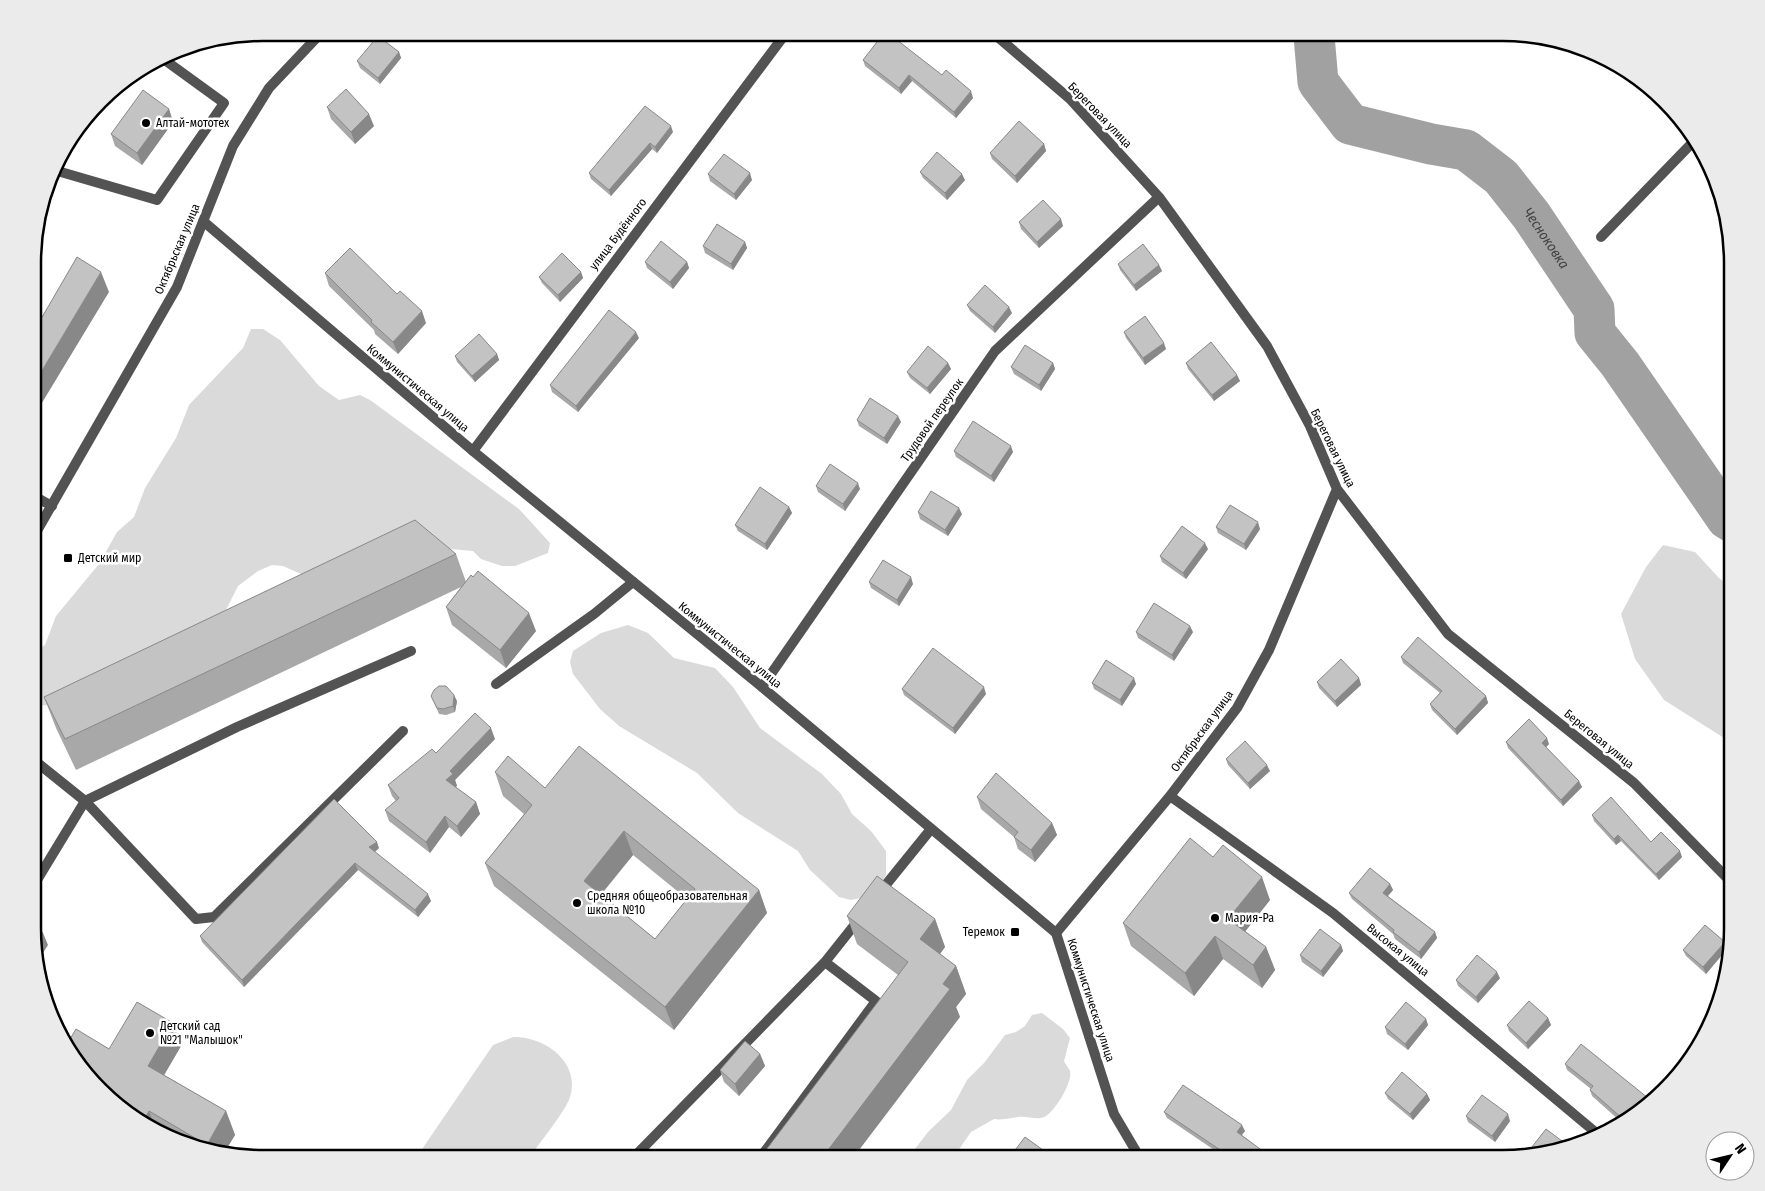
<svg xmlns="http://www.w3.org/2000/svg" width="1765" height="1191" viewBox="0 0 1765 1191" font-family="'Fira Sans Condensed',sans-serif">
<rect width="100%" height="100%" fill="#fff"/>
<path fill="#dadada" d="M251,329h12l17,11 39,46 20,14 21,-5 10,5 149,109 31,34 -2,10 -33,13h-13l-21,-7 -8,-8 -22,-2 -18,-8 -107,44 -43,-19 -11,-1 -14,6 -20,15 -18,36 -171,83 -15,1v-54l11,-7 11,-29 43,-52 18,-32 17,-15 11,-29 31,-50 13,-33 54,-57z
M1663,545l32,7 24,26 13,10v155l-68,-43 -29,-41 -14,-45 25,-47z
M628,625l20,8 26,25 41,10 18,19 27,41 62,46 19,20 11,20 19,17 15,20v24l-6,10 -19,13 -10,2 -12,-3 -29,-27 -12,-19 -60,-38 -41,-40 -78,-47 -19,-17 -27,-35 -3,-12 3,-11 28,-18z
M1042,1013l21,16 7,9 -6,23c1,3 5,7 6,10 3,11 -16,42 -26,46 -7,3 -12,0 -19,0 -11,-1 -20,4 -31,2l-23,13 -18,26h-45l20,-26 23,-22 16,-30 17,-17 21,-28 11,-3 9,-6 7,-11z
M513,1037c30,-1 68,24 57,60 -3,12 -32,48 -41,61h-113l77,-113z"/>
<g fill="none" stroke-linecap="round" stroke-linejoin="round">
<path stroke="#a1a1a1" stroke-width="41" id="s1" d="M1316,33l-2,3 4,46 32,42 81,20 35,6 35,27 30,38 63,94 1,24 25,31 107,155 5,3"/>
<path stroke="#535353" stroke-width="10" d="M54,170l103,30 67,-97 -62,-45
M496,684l98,-70 39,-32
M403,731l-189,186 -18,2 -111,-118 152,-74 174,-76
M34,760l51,41 -51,84
M880,892l51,-63
M251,1158l2,-4
M633,1158l192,-196 35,-44
M760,1158l116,-157 -51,-39"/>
<path stroke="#535353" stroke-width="10" d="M993,33l77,66 89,98 108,149 43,80 27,63 111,145 186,149 98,100
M1601,237l92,-95
M473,451l313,-418
M34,496l18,10
M762,687l233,-336 164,-154
M1170,796l163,117 267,223
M1056,933l114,-137 67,-88 32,-58 68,-161"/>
<path stroke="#535353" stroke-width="10" d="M203,221l270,230 289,236 294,246 58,181 26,44
M34,536l143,-249 56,-141 36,-58 52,-55"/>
</g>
<path fill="#a8a8a8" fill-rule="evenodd" d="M829,33h22l-5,9z
M399,52l2,6 -21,26 -20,-16 -3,-7z
M863,60l79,15 31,23 -17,20 -44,-37 -11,13 -36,-28z
M327,107l47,19 -19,18 -24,-25z
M169,109l4,13 -31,43 -27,-19 -4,-12z
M673,132l-16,21 -5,-4 -41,47 -20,-17 -2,-6z
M1044,144l2,7 -29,32 -25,-24 -2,-6z
M920,172l45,8 -18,20 -24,-22z
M708,174l44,6 -16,20 -26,-19z
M1019,222l44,4 -24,22 -18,-19z
M745,242l2,6 -14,22 -28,-17 -2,-7z
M645,262h42l2,6 -16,21 -26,-21z
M1118,264l41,1 3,6 -26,20 -16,-21z
M581,272l2,6 -23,24 -18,-19 -3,-6z
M325,273l101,50 -28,31 -23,-20 -1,-4 -45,-44z
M967,305l45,8 -17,20 -25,-22z
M1124,332l42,17 -21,16 -19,-27z
M639,338l-61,74 -26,-20 -2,-7z
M497,354l2,6 -24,22 -18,-20 -2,-6z
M948,363l3,6 -21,25 -20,-16 -3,-6z
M1053,363l2,6 -14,22 -27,-17 -3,-7z
M1186,363l51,12 3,6 -26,20 -26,-32z
M857,420l44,2 -14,22 -28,-18z
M954,451l59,1 -19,30 -38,-25z
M816,486l44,3 -15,22 -27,-19z
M789,507l3,6 -25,37 -29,-19 -3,-6z
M918,512l44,2 -14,22 -28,-17z
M1216,527l44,2 -14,21 -28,-17z
M1208,549l-22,30 -24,-17 -2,-6z
M456,554l10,28 70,49 -30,37 -54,-43 -6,-18 15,-20 -385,183 -20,-42 -12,-31z
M869,582l44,2 -14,22 -28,-18z
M1136,632h57l-19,29 -36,-23z
M1401,657l85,39 2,7 -31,32 -25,-25 -2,-6 10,-11 -37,-30z
M1359,678l2,7 -24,22 -18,-19 -2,-6z
M1092,683l44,1 -14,22 -28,-17z
M902,689l84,5 -31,40 -51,-39z
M431,696l26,5 -2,11 -9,3 -7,-1z
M495,739l-40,41 2,6 -2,1 21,15 4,12 -19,23 -12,-10 -19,26 -41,-32 -4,-11 11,-9 -4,-5 -4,-11 48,-32z
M1506,742l43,2 -3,3 36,40 -19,19 -55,-58z
M1226,759l44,12 -20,18 -22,-24z
M495,772l50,16 214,102 8,23 -93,117 -180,-144 -9,-23 39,-49 -21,-18zM633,855l54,44 -32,40 -54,-44z
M977,797l75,26 5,12 -22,27 -17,-13 -4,-12 -33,-28z
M1592,815l59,27 31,15 -23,23 -38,-39 -5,4 -22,-24z
M379,848l-4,4 56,49 -13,16 -60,-47 -114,117 -42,-45 -2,-6z
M1213,857l57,43 -25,31 21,16 9,23 -13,18 -39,-29 -29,37 -63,-50 -8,-23z
M1390,884l3,6 -5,6 47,36 2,6 -16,21 -26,-20 -2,-5 -41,-35 -3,-6z
M847,916l88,3 10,28 -5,7 16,12 10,28 -10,13 4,10 -62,-42 -41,-31z
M1725,942l2,7 -21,25 -20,-18 -3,-6z
M1341,945l2,6 -20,26 -21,-15 -2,-7z
M1500,978l-22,25 -20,-17 -2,-6z
M1548,1018l3,7 -23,24 -19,-18 -2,-6z
M1426,1019l2,6 -20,25 -21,-16 -2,-7z
M181,1046l-17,29 62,36 9,24 -11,18 -35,-7 -66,-35 -14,-62z
M760,1054l5,12 -26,30 -15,-14 -4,-12z
M1565,1064l83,34 -28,23 -28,-25 -2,-6 1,-1 -24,-19z
M1385,1093l42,1 3,6 -17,20 -25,-21z
M1164,1112l81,19 -3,4 29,23h-45l-59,-40z
M1466,1116l44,5 -15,21 -27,-20z"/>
<path fill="#888" d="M845,33h6l-5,9 -3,-6z
M399,52l2,6 -21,26 -2,-6z
M909,75l3,6 -11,13 -2,-6z
M971,91l2,7 -17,20 -2,-6z
M169,109l4,13 -31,43 -5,-12z
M369,114l5,12 -19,18 -4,-12z
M671,126l2,6 -16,21 -2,-6z
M650,143l2,6 -41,47 -2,-6z
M1044,144l2,7 -29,32 -2,-7z
M750,173l2,7 -16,20 -2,-6z
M962,174l3,6 -18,20 -2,-7z
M1061,219l2,7 -24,22 -2,-6z
M745,242l2,6 -14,22 -2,-6z
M687,262l2,6 -16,21 -3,-7z
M1159,265l3,6 -26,20 -2,-6z
M101,272l8,20 -75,124v-32z
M581,272l2,6 -23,24 -2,-7z
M1009,307l3,6 -17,20 -2,-6z
M422,311l4,12 -28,31 -5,-12z
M636,332l3,6 -61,74 -2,-6z
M1164,343l2,6 -21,16 -2,-7z
M497,354l2,6 -24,22 -3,-6z
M948,363l3,6 -21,25 -3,-6z
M1053,363l2,6 -14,22 -2,-6z
M1237,375l3,6 -26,20 -2,-6z
M898,416l3,6 -14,22 -3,-6z
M1011,446l2,6 -19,30 -3,-6z
M858,483l2,6 -15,22 -2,-7z
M789,507l3,6 -25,37 -2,-6z
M959,508l3,6 -14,22 -3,-6z
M1258,522l2,7 -14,21 -2,-6z
M1205,543l3,6 -22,30 -3,-6z
M911,577l2,7 -14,22 -2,-6z
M529,613l7,18 -30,37 -6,-18z
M1190,626l3,6 -19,29 -2,-6z
M1134,678l2,6 -14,22 -2,-6z
M1359,678l2,7 -24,22 -2,-6z
M984,687l2,7 -31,40 -2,-6z
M454,695l3,6 -2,11 -2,-6z
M1486,696l2,7 -31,32 -2,-6z
M491,728l4,11 -40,41 2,6 -7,5 -4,-11 4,-9z
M1547,738l2,6 -5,5 -2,-6z
M1267,765l3,6 -20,18 -2,-6z
M1579,781l3,6 -19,19 -2,-6z
M476,802l4,12 -19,23 -4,-11z
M445,816l4,11 -19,26 -4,-11z
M1052,823l5,12 -22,27 -4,-12z
M624,831l9,24 -41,50 -8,-24z
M1618,835l3,6 -5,4 -2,-6z
M377,842l2,6 -7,6 -3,-7z
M1680,851l2,6 -23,23 -3,-6z
M355,863l3,7 -114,117 -2,-7z
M1262,877l8,23 -33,42 -9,-23z
M1390,884l3,6 -8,9 -2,-6z
M759,890l8,23 -93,117 -9,-23z
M428,894l3,7 -13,16 -3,-7z
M935,919l10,28 -15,20 -10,-28z
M1435,932l2,6 -16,21 -2,-7z
M43,933l5,12 -12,19 -2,-6v-11z
M1215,936l8,23 -29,37 -9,-23z
M1725,942l2,7 -21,25 -3,-7z
M1341,945l2,6 -20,26 -2,-6z
M1266,947l9,23 -13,18 -9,-23z
M956,966l10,28 -10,13 4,10 -107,141h-31l121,-174z
M1497,972l3,6 -22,25 -2,-6z
M1548,1018l3,7 -23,24 -2,-6z
M1426,1019l2,6 -20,25 -3,-6z
M173,1023l8,23 -25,43 -8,-23z
M760,1054l5,12 -26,30 -4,-12z
M1427,1094l3,6 -17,20 -3,-6z
M149,1111l6,17 -12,-6z
M226,1111l9,24 -11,18 -16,-3 -1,-5z
M1508,1114l2,7 -15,21 -3,-6z
M1242,1125l3,6 -6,7 -2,-6z"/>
<path fill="#c3c3c3" stroke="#888" fill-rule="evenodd" d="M837,33h8l-2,3z
M884,33h4l54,42 4,-5 25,21 -17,21 -45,-37 -10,13 -36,-28z
M378,36l21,16 -21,26 -21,-17z
M346,89l23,25 -18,18 -24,-25z
M143,90l26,19 -32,44 -26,-19z
M645,106l26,20 -16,21 -5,-4 -41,47 -20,-17z
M1019,121l25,23 -29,32 -25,-23z
M937,152l25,22 -17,19 -25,-21z
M724,154l26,19 -16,21 -26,-20z
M1043,200l18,19 -24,23 -18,-20z
M717,224l28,18 -14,22 -28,-18z
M661,241l26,21 -17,20 -25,-20z
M1143,244l16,21 -25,20 -16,-21z
M350,248l47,46 3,-3 22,20 -29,31 -22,-20 1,-2 -47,-47z
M562,253l19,19 -23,23 -19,-18z
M77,257l24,15 -67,112v-53z
M985,285l24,22 -16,20 -26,-22z
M609,310l27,22 -60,74 -26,-21z
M1145,316l19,27 -21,15 -19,-26z
M479,334l18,20 -25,22 -17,-20z
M1211,342l26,33 -25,20 -26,-32z
M1025,345l28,18 -14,22 -28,-18z
M928,346l20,17 -21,25 -20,-16z
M870,398l28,18 -14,22 -27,-18z
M973,421l38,25 -20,30 -37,-25z
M830,464l28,19 -15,21 -27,-18z
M760,487l29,20 -24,37 -30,-19z
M931,491l28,17 -14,22 -27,-18z
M1230,505l28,17 -14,22 -28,-17z
M415,520l41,34 -391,185 -21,-42z
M1182,526l23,17 -22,30 -23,-17z
M883,560l28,17 -14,23 -28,-18z
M478,571l51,42 -29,37 -54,-43 25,-32 2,2z
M1154,603l36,23 -18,29 -36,-23z
M1418,637l68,59 -31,33 -25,-25 12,-13 -41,-34z
M933,648l51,39 -31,41 -51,-39z
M1341,659l18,19 -24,23 -18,-19z
M1106,660l28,18 -14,22 -28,-17z
M439,686h7l8,9 -1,11 -10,3 -6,-1 -6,-12 3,-6z
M475,713l16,15 -41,43 3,3 -7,6 30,22 -19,24 -12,-10 -19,26 -41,-32 14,-12 -11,-13 44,-36 4,4z
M1529,719l18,19 -5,5 37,38 -18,19 -55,-58z
M1245,741l22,24 -19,18 -22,-24z
M579,746l180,144 -94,117 -180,-144 47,-58 -37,-33 13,-16 37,32zM624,831l71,58 -40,50 -71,-58z
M996,773l56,50 -21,27 -17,-13 4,-5 -41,-35z
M1611,797l40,45 10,-10 19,19 -24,23 -38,-39 -4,4 -22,-24z
M334,799l43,43 -8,5 59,47 -13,16 -60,-47 -113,117 -42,-44z
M1190,838l23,19 10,-12 39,32 -34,42 38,28 -13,18 -38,-29 -30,37 -62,-50z
M1370,868l20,16 -7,9 52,39 -16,20 -26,-20 1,-2 -45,-37z
M877,876l58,43 -15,20 36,27 -13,18 7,5 -128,169h-62l148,-196 -61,-46z
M1705,925l20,17 -22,25 -20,-17z
M34,927l9,6 -9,14z
M1320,929l21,16 -20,26 -21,-16z
M1477,955l20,17 -21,25 -20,-17z
M1529,1001l19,17 -22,25 -19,-18z
M137,1002l36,21 -25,43 78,45 -19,34 -58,-34 -6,11 -20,-11 -57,-65 10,-17 33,20z
M1406,1002l20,17 -21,25 -20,-17z
M745,1041l15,13 -25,30 -15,-14z
M1581,1044l67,54 -25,21 -33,-29 3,-4 -28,-22z
M1402,1072l25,22 -17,20 -25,-21z
M1183,1085l59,40 -5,7 34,25 -2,1h-37l-68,-46z
M1482,1095l26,19 -16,22 -26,-20z
M1546,1129l20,15 -38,8z
M1025,1137l29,21h-45z"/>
<g fill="#000" stroke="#fff" stroke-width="2">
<circle cx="146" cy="123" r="5"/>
<rect x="63" y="553" width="10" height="10" rx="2.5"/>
<circle cx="577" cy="903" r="5"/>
<circle cx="1215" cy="918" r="5"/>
<rect x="1010" y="927" width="10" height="10" rx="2.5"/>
<circle cx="150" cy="1033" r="5"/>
</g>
<g text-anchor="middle" stroke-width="5" stroke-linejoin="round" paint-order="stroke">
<g font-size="12" fill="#000" stroke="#fff">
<text transform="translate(1100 115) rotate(46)" y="4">Береговая улица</text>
<text transform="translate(618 234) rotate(-53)" y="4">улица Будённого</text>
<text transform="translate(177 249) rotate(-67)" y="4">Октябрьская улица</text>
<text transform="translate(418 388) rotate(40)" y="4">Коммунистическая улица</text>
<text transform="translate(932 420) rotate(-55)" y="4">Трудовой переулок</text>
<text transform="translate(1333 448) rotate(64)" y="4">Береговая улица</text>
<text transform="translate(730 645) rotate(39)" y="4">Коммунистическая улица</text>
<text transform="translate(1202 731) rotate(-54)" y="4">Октябрьская улица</text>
<text transform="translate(1599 739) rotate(39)" y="4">Береговая улица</text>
<text transform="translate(1398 950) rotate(39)" y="4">Высокая улица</text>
<text transform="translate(1091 1000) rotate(72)" y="4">Коммунистическая улица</text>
</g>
<g font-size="12" fill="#000" stroke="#fff" text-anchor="start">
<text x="156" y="127">Алтай-мототех</text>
<text x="78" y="562">Детский мир</text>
<text x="587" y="900">Средняя общеобразовательная<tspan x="587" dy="14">школа №10</tspan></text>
<text x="1225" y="922">Мария-Ра</text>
<text x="1005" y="936" text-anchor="end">Теремок</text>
<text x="160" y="1030">Детский сад<tspan x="160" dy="14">№21 "Малышок"</tspan></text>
</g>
<g font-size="14" font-style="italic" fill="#424242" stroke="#fff">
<text dy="5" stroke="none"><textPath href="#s1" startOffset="342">Чесноковка</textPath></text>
</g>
</g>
<path d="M0 0H1765V1191H0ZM263 41H1502A222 222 0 0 1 1724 263V928A222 222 0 0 1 1502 1150H263A222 222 0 0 1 41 928V263A222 222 0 0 1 263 41Z" fill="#ebebeb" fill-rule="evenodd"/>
<path fill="none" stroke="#000" stroke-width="2.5" d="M263 41H1502A222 222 0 0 1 1724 263V928A222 222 0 0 1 1502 1150H263A222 222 0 0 1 41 928V263A222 222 0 0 1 263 41Z"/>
<g transform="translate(1730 1156) rotate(55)"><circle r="24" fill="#ffffff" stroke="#999999"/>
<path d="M0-4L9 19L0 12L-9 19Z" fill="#000000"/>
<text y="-8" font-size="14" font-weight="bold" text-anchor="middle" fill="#000000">N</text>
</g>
</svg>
